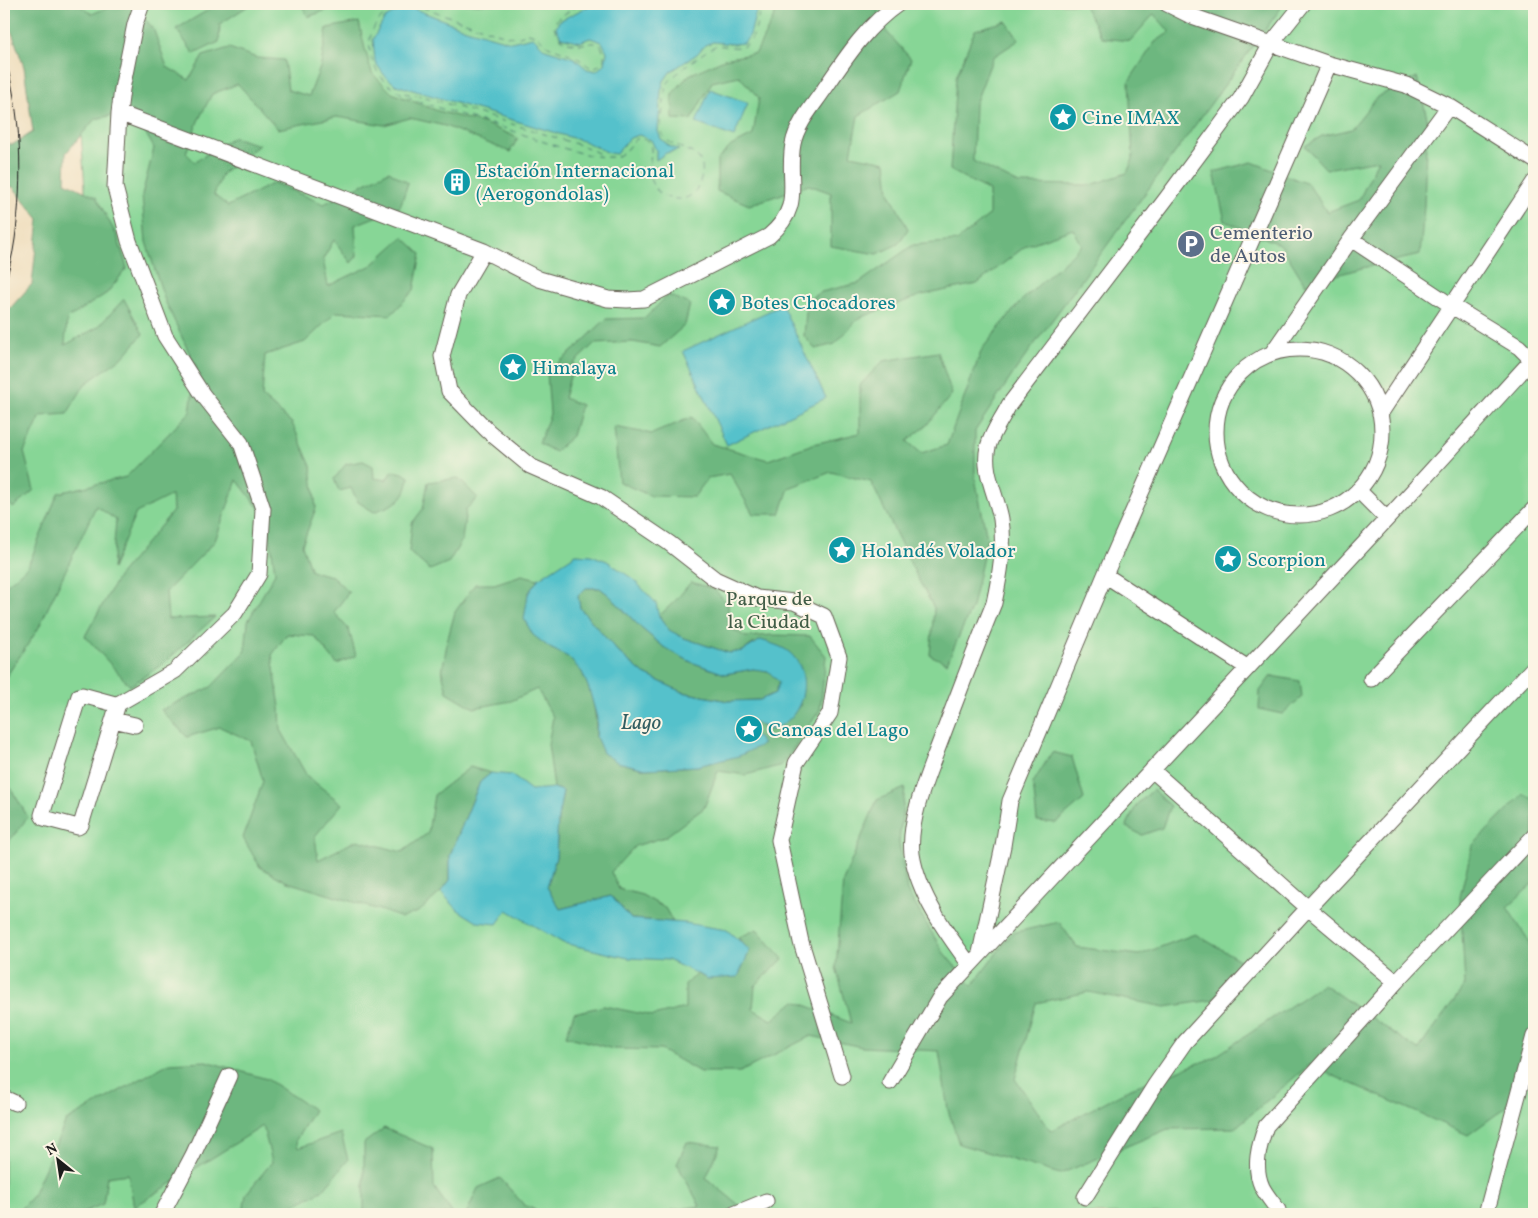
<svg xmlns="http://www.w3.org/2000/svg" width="1538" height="1218" viewBox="0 0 1538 1218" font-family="Vollkorn,serif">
<rect width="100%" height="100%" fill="#fcf5e5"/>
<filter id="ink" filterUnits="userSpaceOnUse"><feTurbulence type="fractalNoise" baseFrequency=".02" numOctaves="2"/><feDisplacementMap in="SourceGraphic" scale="10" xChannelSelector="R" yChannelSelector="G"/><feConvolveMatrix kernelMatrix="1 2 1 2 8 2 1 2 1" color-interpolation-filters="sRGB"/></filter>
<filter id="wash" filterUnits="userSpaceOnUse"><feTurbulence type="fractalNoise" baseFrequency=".0096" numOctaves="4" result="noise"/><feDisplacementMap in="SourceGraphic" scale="20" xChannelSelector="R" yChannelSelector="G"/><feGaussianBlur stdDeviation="1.12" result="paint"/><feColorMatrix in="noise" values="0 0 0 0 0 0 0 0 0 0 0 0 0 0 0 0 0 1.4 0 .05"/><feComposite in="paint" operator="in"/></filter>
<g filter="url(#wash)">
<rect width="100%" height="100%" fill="#eedcba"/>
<path fill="#87d696" stroke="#527959" d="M39,4h1495v1210h-1530v-795l85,-173 -8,-114z"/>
<path fill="#6db77f" stroke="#446a4e" d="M4,4h74l14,10 24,-10h15l22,24 14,39 22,13 14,-24 26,-8 28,10 27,2 4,30 21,6 12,-31 6,-37 32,-6 6,27 7,24 20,20 46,18 48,13 32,14 -8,14 -65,-26 -35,-8 -26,7 -47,-8 -59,12 -40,-45 -26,10 -14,27 -12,32 9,9 38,-25 26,8 -37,29 -8,21 14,11 46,-23 50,21 65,-33 19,12 -8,24 -45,18 2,31 -6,7 -17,-23 -11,19 5,27 44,-21 31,-28 18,17 -7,36 -23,25 -55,-3 -31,30 -40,13 -3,42 30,26 19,43 5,42 -14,37 9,26 21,5 17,16 -15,20 15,18 7,26 -19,8 -23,-28 -27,-2 -15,21 8,52 1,23 26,46 35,28 -27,32 3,24 39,-20 45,12 26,-19 6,-38 36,-28 21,6 -11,9 -30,73v25l-9,12 -21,19 -18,7 -19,-7 -96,-29 -27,-15 -17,-29 20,-57 -12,-40 -31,-14 -33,10 -26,-27 50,-23 34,-35 3,-31 27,-48 -7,-53 -31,-40 -22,61 -49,51 2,27 47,-2 -51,46 -34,23 -45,-50 33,-59 55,-66 -1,-16 -36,18 -24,56 4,-49 -20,-14 -58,123 -34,51v-93l24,-21 30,-73 68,-16 64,-65 6,-45 -31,-66 -19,-59 -4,-47 12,-47 -21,-37 -38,8 -29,34 -1,29 31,15 21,39 10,32 -20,25 -40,26 -2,26 33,-18 26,-28 19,35 -19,22 -39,28 -18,30 -26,2 -17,36 10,38 -21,18 -9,-12v-181l28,-31 7,-65 -26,-32 -9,-2v-43l8,3 21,-13 -9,-65 -20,-57z
M215,4h30l3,2 -28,18 -1,18 -25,12 -18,-25 34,-20z
M301,4h42l-35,13z
M780,4h95l11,27 25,28 -11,32 -42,25 -7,39 35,7 3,30 19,37 -10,15 -21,10 -46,-8v-53l-22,-8 -60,20 -32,-14v-31l14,-14 22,-11 6,-37 -20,-22 -27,6 -21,38 -18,-1 -1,-25 17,-19 35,-16 32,-6z
M1083,4h201l-267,364 -42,63v47l12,60 -15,69 -25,56 -17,-8 4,-47 -16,-29 -47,-97 -40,-10 -42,16 -9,26h-27l-23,-40 -22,4 -14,19 -43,-1 -32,-14 -5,-55 38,7 40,-17 20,27 56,16 45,-16 47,-11v-48l23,-24 55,-9 14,42 -27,33 -18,14 14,12 26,-8 35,-96 38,-47 62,-57 -9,-16 -46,16 -50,39 -55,11 -63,23 -24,26 -20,5 -11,-13 3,-36 14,-8 38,-9 54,-38 44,-4 32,-26v-24l-39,-21 6,-93 19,-47 31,-9 13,19 -26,17 -18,47 -2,57 46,23 72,1 36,-12 6,-14 -4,-78 26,-39 15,-10 -16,-18 -24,27 -28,-3z
M1417,77l10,41 -3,88 -4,49 -58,13 -57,16 -24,-39 -56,-24 -11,-49 38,-10 56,22 19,28 32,-12 19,-40 -52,9 -21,-23 17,-10 29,-7 26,-32z
M668,295l22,9 -5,21 -25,22 -27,-5 -39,2 -20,19 -10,35 17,7 -9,31 -17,16 -16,-9 11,-29 -3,-42 28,-23 31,-30 39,-1z
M363,461l10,5 1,12 12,2 6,-9 11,2 6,4c-3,25 -15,27 -35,35l-16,-10 -7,-14 -12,3 -5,-12 12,-15z
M458,478l20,20 -12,11 -4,31 -13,22 -19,8 -21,-18 3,-29 11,-14 5,-27z
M522,575l16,4 -10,15 22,54c6,3 13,5 18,9 23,16 29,54 28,80l21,25 29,7 52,-3 59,-29 -9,-3 -3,-5 2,-6 7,-1 16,8 31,-25 -47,-62 -11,8 -14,2 -45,-15 -15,-7 -10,-15 17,-16 15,-18 23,7 14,15 1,23 17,10 26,-2 38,1 16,20 -6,54 -38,55 -36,10 -28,-4 -14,37 -39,29 -30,9 -24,26 8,17 23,6 23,13 8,14 -42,-3 -20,-23 -51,13 -13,-22 9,-30 2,-39 5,-27 -9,-3 -6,-44 5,-27 -16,-28 -26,12 -37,7 -27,-16 -5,-20 6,-34 7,-26 20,-28h19z
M586,588h14l10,8 31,32 24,20 26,14 34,12 28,-5 15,2 11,11 -4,11 -15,7 -32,1 -46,-9 -38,-18 -26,-22 -38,-44 -2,-12z
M1271,676l29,5 2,16 -20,17 -23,-5 1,-18z
M1052,752l20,5 12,42 -28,24 -19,-2 -4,-38z
M4,777l24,40 -24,31z
M905,788l-6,54 8,49 37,62 28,33 40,-53 47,-11 18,25 62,8 56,-21 45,26 -27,40 -48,7 -77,-15 -52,11 -21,76 36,52 80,-43 82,-30 110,-74 95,66 47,-65 -5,-88 12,-51 51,-52 11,5v84l-27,24 22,34 5,23v99l-29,45 -37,27 -159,-70 -74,63 -67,1 -108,45 -101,-30 -11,-34 -9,-59 -77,-4 -51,-11 -71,36h-40l-39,-22 -48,-1 -47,-13 8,-23 30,-7 49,10 32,-8v-24l13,-10 10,5 36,-36 -6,-5 19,-9 26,30 -28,27 -2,23 19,11 23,-19 56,22 -15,-56 7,-86 34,-81z
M1153,790l17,16 -8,22 -20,7 -16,-8 11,-23z
M206,1061l61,18 47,31 -18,30 2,8 43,-15 7,27 -26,31 -46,23h-33l3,-20 26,-32 -9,-36 -129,81 -6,-33 -21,3 -4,27 -24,10h-63l17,-19 33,-74 103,-58z
M384,1128l49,21 1,38 19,27h-102l13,-3v-68z
M687,1142l33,4 -14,32 44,36h-83l5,-4 28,-4 -23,-42z
M500,1178l24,27 21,9h-79l12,-26z"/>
<path fill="#54c1cb" stroke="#386e74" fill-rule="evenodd" d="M593,4h165l-8,31 -6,8 -11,1 -20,-2 -8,3 -8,9 -27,18 -6,9 -3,10 -3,40 3,8 8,7 10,4 -13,3 -10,7v-10l-5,-10 -12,-5 -9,3 -14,16 -7,-1 -23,-11 -190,-57 -11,-9 -10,-14 -2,-23 12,-21 22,-12 59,23 45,13 22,-5 12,12 29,9 13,11 9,2 9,-7 2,-12 -5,-10 -12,-4 -10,4 -19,-5 -5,-9 3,-7z
M710,89l38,14 -14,34 -38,-14z
M782,305l44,93 -99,47 -44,-94z
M576,554l15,1 16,6 26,18 23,24 3,13 10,14 15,8 45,15 14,-2 18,-11c8,3 21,6 28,12 27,23 14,70 -19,78l-15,-8 -8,1 -2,6 3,5 9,3 6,7 -24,12 -41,10 -52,3 -29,-7 -14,-9 -7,-16 1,-19 -8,-29 -7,-17 -14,-15 -18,-9 -17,-13 -9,-16 4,-25 10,-15zM586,588h14l10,8 31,32 24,20 26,14 34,12 28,-5 15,2 11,11 -4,11 -15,7 -32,1 -46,-9 -38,-18 -26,-22 -38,-44 -2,-12z
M491,773l20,2 20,15 23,-2 9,3 -5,27 -2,39 -9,30 13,22 51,-13 20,23 54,4 42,7 23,20 -12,27 -30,2 -40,-19 -40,-2 -65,-15 -56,-33 -10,14 -20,-2 -19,-12 -17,-18 9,-12v-25l30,-73z"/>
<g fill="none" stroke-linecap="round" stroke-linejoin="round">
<path stroke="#325e62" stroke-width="1" stroke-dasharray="6 5" stroke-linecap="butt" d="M401,4c-18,10 -34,23 -31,46 1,15 10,29 23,38 15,11 34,16 52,22 21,6 41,13 62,19 28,9 78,30 106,28 11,0 15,-12 23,-18 24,-2 12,21 13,34 1,11 10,23 21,25 6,1 12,2 18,-1 7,-3 11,-11 13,-18 9,-34 -29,-26 -38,-44 -4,-9 0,-23 1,-34 0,-6 1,-12 4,-18 4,-7 41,-36 48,-37 10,-2 24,6 32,-3 9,-8 10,-28 13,-39
M413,4l93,32 10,1 13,-4 8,3 11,10 27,10 16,12c15,-3 16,-11 9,-24 -10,-3 -14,1 -23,0 -12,-1 -21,-7 -23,-19l4,-7 22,-14
M577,7l8,-3
M404,93l18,3 164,51 16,8"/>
</g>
</g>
<g filter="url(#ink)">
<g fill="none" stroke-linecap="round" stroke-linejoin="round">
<g stroke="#665f53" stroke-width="17">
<path id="pedestrian" d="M1167,4l22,11 140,49 77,21 43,21 85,54
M119,113l365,138
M1216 432a83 83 0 1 1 166 0a83 83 0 1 1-166 0Z
M1272,353l79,-114 98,-133
M1380,414l154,-232
M1358,490l29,29
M1105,575l143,93
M1371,679l163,-170
M82,695l33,9 2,3 -36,118 -3,2 -34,-9 -2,-3 37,-119z
M116,705l59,-34 60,-58 24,-39 4,-65 -22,-66 -38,-48 -38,-59 -36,-95 -14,-54 4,-74 3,-24 13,-65 7,-20
M113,720l22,5
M1152,770l156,138 88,74
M980,953l23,-107 7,-45 95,-226 224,-511
M970,965c-23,-31 -52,-71 -58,-111 -4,-36 17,-82 30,-117 17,-45 34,-90 52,-134 6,-28 11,-56 7,-84 -4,-23 -19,-48 -13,-72 4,-15 14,-28 21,-42l157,-206 75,-101 30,-54 32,-40
M842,1076l-41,-134 -22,-102 17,-77 34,-50 9,-56 -15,-41 -30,-14 -37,-4 -42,-19 -46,-36 -68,-46 -71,-31 -42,-35 -39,-40 -7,-35 16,-61 26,-44 55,28 69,20 19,1 17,-1 125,-63c36,-31 17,-54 24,-92 4,-20 19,-37 30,-53 22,-32 43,-65 75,-87
M890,1082l50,-85 447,-478 145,-159 -13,-13 -67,-41 -101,-67
M4,1098l11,5
M1085,1197l70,-112 30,-43 123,-134 226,-241
M1278,1210c-5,-7 -12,-15 -16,-23 -9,-20 -3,-42 4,-61l130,-144 138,-146
M162,1214l31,-59 36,-79
M734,1214l32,-13
M1486,1214l48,-178"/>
</g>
<use href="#pedestrian" stroke="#fff" stroke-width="15"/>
<path stroke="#1c1c1c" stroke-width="1" d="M4,55c18,58 19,124 11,184 -2,16 -7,33 -11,49
M4,125l3,56 -3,43"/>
</g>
</g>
<defs>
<g id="sight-disc" transform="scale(1.4375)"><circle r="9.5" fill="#0f9aa8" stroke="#fcf5e5"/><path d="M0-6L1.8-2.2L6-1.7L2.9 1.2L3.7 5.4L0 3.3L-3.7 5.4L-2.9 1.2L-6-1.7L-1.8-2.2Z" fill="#fff"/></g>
<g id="building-disc" transform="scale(1.4375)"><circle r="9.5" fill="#0f9aa8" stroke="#fcf5e5"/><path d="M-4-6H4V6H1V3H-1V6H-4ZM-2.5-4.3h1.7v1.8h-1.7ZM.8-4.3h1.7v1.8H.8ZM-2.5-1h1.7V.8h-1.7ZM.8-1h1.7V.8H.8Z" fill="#fff"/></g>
<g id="parking-disc" transform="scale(1.4375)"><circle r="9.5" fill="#5c6f8a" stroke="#fcf5e5"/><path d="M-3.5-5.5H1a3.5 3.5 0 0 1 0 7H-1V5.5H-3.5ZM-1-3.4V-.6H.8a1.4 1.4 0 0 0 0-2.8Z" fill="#fff"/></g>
</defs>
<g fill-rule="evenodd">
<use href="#sight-disc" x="1063" y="117"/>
<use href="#building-disc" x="457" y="182"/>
<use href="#parking-disc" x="1191" y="244"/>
<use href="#sight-disc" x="722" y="302"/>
<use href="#sight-disc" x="513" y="367"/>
<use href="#sight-disc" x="842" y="550"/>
<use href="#sight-disc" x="1228" y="559"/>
<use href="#sight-disc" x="749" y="729"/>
</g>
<g text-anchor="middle" stroke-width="4" stroke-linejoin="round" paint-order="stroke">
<g font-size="20" fill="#0d838f" stroke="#fcf5e5" text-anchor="start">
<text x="1082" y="124">Cine IMAX</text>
<text x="476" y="177">Estación Internacional<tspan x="476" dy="23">(Aerogondolas)</tspan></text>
<text x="741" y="309">Botes Chocadores</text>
<text x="532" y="374">Himalaya</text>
<text x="861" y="557">Holandés Volador</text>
<text x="1247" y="566">Scorpion</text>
<text x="768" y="736">Canoas del Lago</text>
</g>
<g font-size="20" fill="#4e5e75" stroke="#fcf5e5" text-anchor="start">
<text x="1210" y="239">Cementerio<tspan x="1210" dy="23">de Autos</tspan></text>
</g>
<g font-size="20" fill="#415d47" stroke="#fcf5e5">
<text x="769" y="605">Parque de<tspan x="769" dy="23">la Ciudad</tspan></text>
</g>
<g font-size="21" font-style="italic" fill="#325e62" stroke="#fcf5e5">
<text x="641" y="729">Lago</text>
</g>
</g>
<rect width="1538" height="1218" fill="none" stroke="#fcf5e5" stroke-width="20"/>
<g transform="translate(58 1160) rotate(330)" stroke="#fcf5e5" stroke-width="4" paint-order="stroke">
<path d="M0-4L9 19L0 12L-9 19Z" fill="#1c1c1c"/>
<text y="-8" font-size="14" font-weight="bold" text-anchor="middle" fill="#1c1c1c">N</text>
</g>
</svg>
